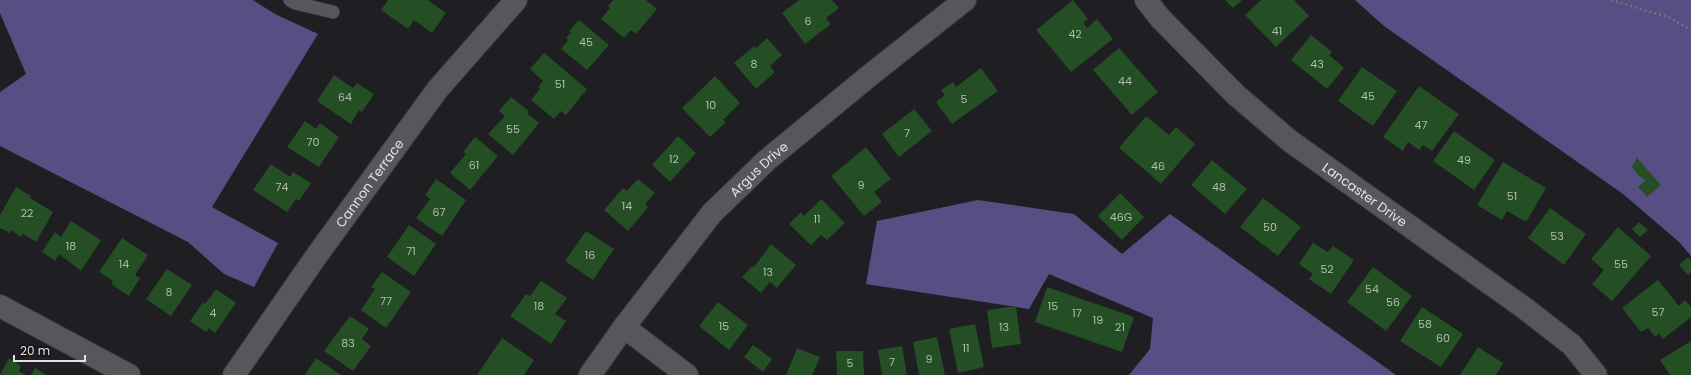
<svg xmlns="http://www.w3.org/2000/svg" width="1691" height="375" viewBox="0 0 1691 375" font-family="Poppins,sans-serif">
<rect width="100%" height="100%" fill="#1f1e22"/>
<path fill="#574e83" d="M0,0h253l22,14 43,20 -106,173 66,36 -24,44 -30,-13 -36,-32 -188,-96v-54l26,-18 -26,-61z
M1355,0h336v256l-12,-14 -56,-48 -239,-168z
M978,200l96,14 48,40 48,-40 226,161h-267l21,-26 3,-31 -104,-44 -20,35 -163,-25 11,-63z"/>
<path fill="#244e23" d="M388,0h40l18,13 -14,20 -18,-13 -6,9 -27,-19z
M613,0h33l11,9 -21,25 -5,-4 -7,8 -23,-19 9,-11 -2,-2z
M799,0h33l7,8 -13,10 5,6 -26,20 -23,-31z
M1073,0l15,19 -5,4 4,5 10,-9 16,20 -42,33 -35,-42z
M1225,0h17l-9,8z
M1261,0h33l15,16 -33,31 -31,-32z
M579,20l30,25 -22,25 -26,-21 7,-9 -2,-2 5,-6 -2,-1z
M1311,35l21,17 -3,3 15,13 -17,21 -36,-29z
M767,38l15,17 -12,11 5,6 -19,17 -22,-26 20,-17 2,2z
M1119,48l39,44 -26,23 -39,-45z
M544,53l43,36 -21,26 -5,-4 -7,8 -23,-19 9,-11 -2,-2 5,-6 -13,-12z
M1362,67l35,24 -24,35 -35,-25z
M981,68l17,23 -46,33 -16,-22 9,-7 -4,-5 12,-8 3,5z
M334,75l19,13 4,-5 17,11 -12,18 -3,-2 -8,14 -34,-23z
M715,76l25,27 -17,17 3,2 -16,15 -28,-29z
M1419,86l40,28 -27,37 -9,-6 -4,5 -11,-8 -5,9 -20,-14z
M511,97l18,14 -2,2 12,10 -26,32 -25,-21 17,-18 -6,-5z
M914,109l18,22 -33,26 -17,-23z
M1146,116l23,19 7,-8 19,17 -34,40 -42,-36z
M305,121l11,8 4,-6 19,14 -20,30 -32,-20z
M1454,131l41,29 -21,30 -41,-29z
M678,136l18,17 -26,29 -18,-17z
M475,137l23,19 -28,34 -20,-17 16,-19 -3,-2z
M866,147l25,32 -17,13 8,10 -18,14 -33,-40z
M1637,158l24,27 -14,12 -9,-10 8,-7 -6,-3 -8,-10z
M1212,160l35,29 -22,25 -34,-29z
M1503,162l43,26 -20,34 -19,-11 -5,9 -25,-15z
M271,164l19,13 3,-5 18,11 -12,18 -3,-2 -9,13 -34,-22z
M436,179l30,21 -24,36 -26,-18 14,-19 -5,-4z
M638,179l17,14 -10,11 3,3 -20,24 -24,-21 19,-22 4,3z
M16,187l15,9 -1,2 23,14 -17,30 -13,-8 -2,3 -10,-7 -1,3 -10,-5v-13z
M1120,193l24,24 -22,23 -24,-24z
M1263,198l38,29 -23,29 -38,-29z
M821,199l24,24 -18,17 -6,-5 -10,10 -22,-21 12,-12 3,4z
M1550,208l36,26 -22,31 -36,-27z
M71,221l30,19 -20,31 -22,-17 -4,7 -13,-9 13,-20 6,5z
M1639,222l9,8 -8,7 -8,-8z
M409,225l27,19 -22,32 -27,-19z
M1618,227l33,29 -39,45 -20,-17 12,-14 -13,-11z
M586,231l28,18 -21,31 -28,-19z
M122,238l26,17 -13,20 5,3 -11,18 -18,-12 2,-3 -14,-9z
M1313,243l15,9 5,-6 21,14 -23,34 -22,-15 4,-5 -14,-10z
M771,244l25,21 -19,23 -7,-6 -9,11 -19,-16 10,-11 2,1z
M1688,257l3,4v11l-3,3 -9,-10z
M1373,267l39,29 -26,35 -39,-29z
M167,269l25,16 -21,31 -25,-17z
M382,272l29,20 -25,36 -25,-18 14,-21 -4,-2z
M1658,280l21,26 6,-6 6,7v10l-28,22 -4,-5 -4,3 -7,-9 -7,4 -19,-24z
M541,281l26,17 -12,16 11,7 -15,23 -41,-28 16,-22 4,2z
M1047,287l87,30 -12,35 -87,-30z
M216,289l20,14 -21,30 -6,-5 -3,4 -16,-11 13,-19 2,2z
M718,302l30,23 -19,25 -30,-24z
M1016,306l5,38 -29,4 -5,-38z
M1422,307l41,27 -22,33 -41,-26z
M350,316l19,13 -7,10 9,7 -18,25 -29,-20z
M975,324l9,43 -26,6 -9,-44z
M937,337l8,38h-26l-6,-33z
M502,338l32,22 -10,15h-47z
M1691,341v34h-21l-10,-15z
M753,345l19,14 -9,13 -19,-15z
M902,346l5,29h-25l-4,-25z
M1478,347l25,16 -7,12h-36z
M797,348l23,9 -8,18h-26z
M836,351h27l1,24h-27z
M9,358l12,8 -2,5 7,4h-26z
M316,358l25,17h-36z
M35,368l12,7h-16z"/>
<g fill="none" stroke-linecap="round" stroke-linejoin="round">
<g stroke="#39383b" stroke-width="14">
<path id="service" d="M290,0l5,3 38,9"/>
</g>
<g stroke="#39383b" stroke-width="24">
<g id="minor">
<path id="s1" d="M1146,0l14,18 76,77 54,46 233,166 49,38 24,30"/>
<path d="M0,306l129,69"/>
<path d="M624,327l63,48"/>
<path id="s2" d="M234,375l81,-117 122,-168 79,-90"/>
<path id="s3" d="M590,375l34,-48 88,-114 55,-53 102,-84 96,-76"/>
</g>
</g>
<path stroke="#757478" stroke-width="2.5" stroke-dasharray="2 3" stroke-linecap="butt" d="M1611,0l57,17 23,13"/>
<use href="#service" stroke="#57565b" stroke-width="13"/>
<use href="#minor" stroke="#57565b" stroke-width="22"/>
</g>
<g text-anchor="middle" stroke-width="3" stroke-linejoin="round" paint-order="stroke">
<g font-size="11" fill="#b2bdb4">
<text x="808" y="25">6</text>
<text x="1277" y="35">41</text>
<text x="1075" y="38">42</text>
<text x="586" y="46">45</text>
<text x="754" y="68">8</text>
<text x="1317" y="68">43</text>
<text x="1125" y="85">44</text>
<text x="560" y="88">51</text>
<text x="1368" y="100">45</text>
<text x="345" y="101">64</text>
<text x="964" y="103">5</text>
<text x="711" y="109">10</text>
<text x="1421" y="129">47</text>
<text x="513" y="133">55</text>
<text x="907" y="137">7</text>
<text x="313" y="146">70</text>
<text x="674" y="163">12</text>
<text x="1464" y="164">49</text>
<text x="474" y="169">61</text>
<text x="1158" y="170">46</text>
<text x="861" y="189">9</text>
<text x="282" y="191">74</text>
<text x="1219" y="191">48</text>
<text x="1512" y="200">51</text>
<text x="627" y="210">14</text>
<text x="439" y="216">67</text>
<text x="27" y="217">22</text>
<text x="1121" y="221">46G</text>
<text x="817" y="223">11</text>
<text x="1270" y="231">50</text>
<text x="1557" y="240">53</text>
<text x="71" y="250">18</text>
<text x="411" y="255">71</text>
<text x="590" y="259">16</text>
<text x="124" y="268">14</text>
<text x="1621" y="268">55</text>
<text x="1327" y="273">52</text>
<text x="768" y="276">13</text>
<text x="1372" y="293">54</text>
<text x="169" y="296">8</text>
<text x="386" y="305">77</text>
<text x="1393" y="306">56</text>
<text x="539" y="310">18</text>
<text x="1053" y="310">15</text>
<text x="1658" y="316">57</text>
<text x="213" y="317">4</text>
<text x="1077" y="317">17</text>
<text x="1098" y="324">19</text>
<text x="1425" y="328">58</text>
<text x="724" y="330">15</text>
<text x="1004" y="331">13</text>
<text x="1120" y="331">21</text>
<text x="1443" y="342">60</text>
<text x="348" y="347">83</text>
<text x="966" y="352">11</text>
<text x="929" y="363">9</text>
<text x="892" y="366">7</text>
<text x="850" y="367">5</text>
</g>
<g font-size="13" fill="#e2e2e5" stroke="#151518">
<text dy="5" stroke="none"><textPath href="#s3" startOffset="267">Argus Drive</textPath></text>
<text dy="5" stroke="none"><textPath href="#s2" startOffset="235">Cannon Terrace</textPath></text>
<text dy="5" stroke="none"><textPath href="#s1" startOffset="294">Lancaster Drive</textPath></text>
</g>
</g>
<path d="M14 355v6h71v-6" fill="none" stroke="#e2e2e5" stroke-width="2"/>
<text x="20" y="355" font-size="12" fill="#e2e2e5" stroke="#151518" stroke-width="3" paint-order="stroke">20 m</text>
</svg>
